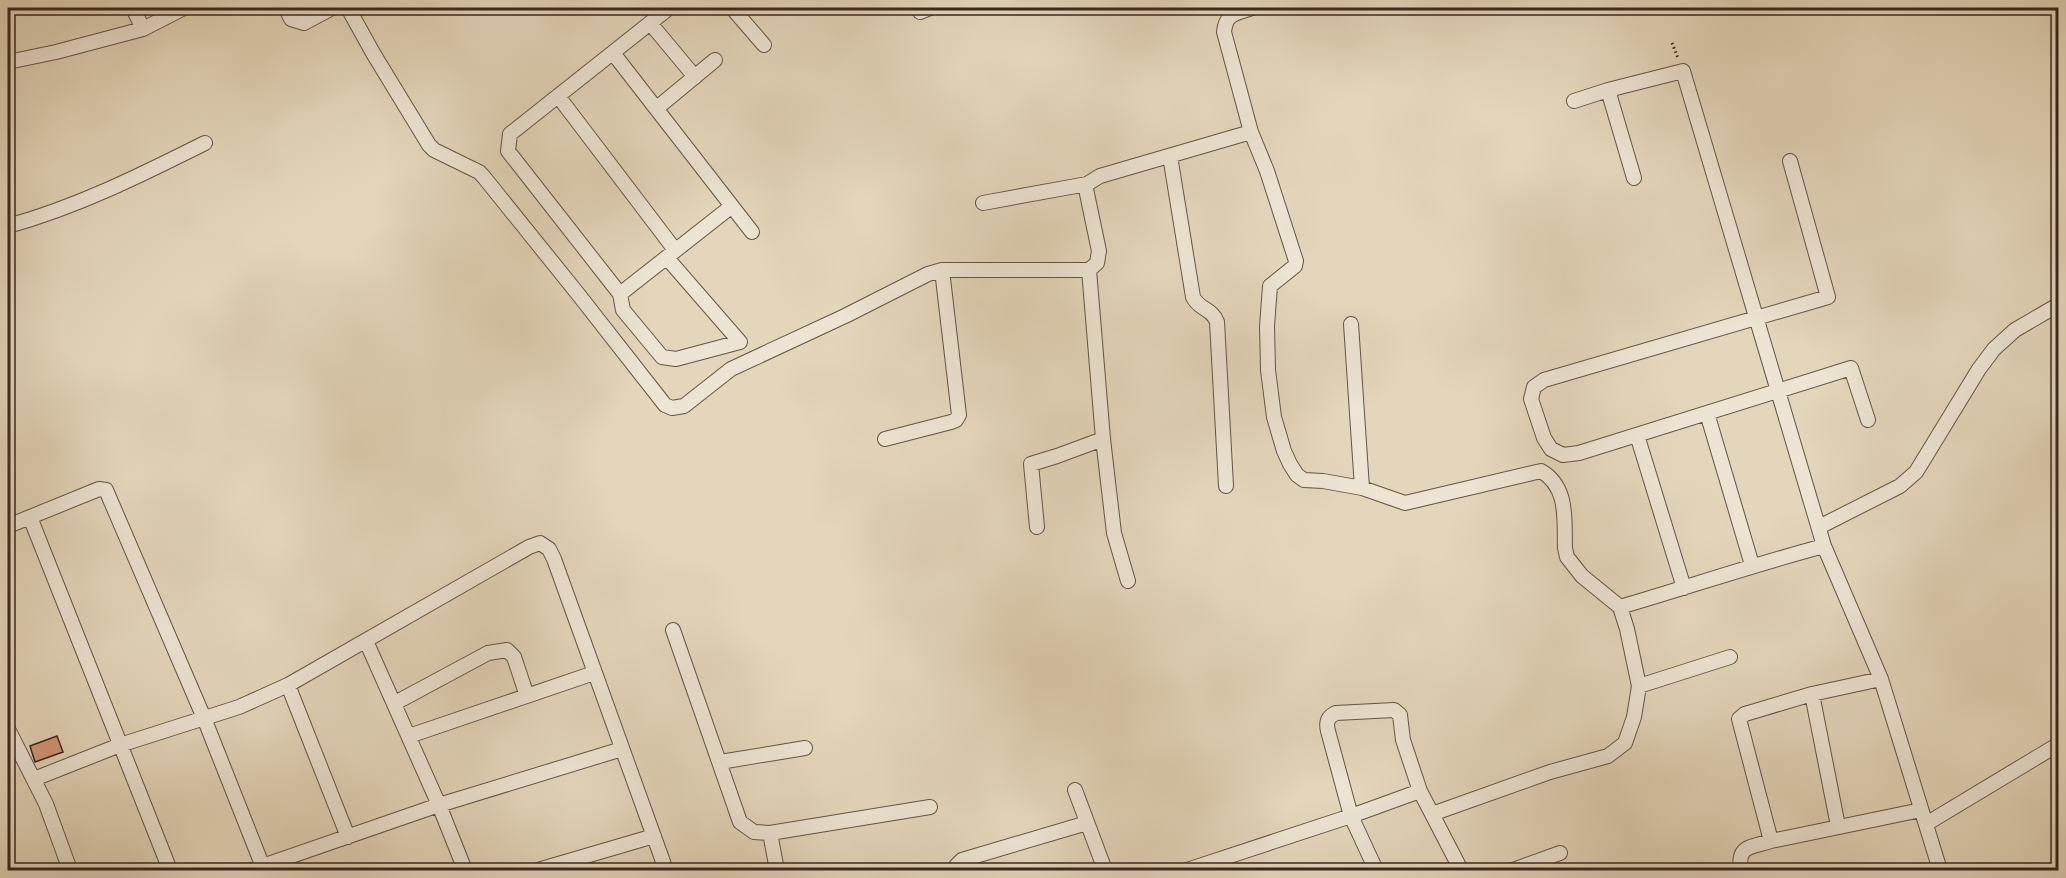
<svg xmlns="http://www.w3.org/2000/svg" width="2066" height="878" viewBox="0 0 2066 878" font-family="Alegreya,serif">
<rect width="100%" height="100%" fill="#e4d6bb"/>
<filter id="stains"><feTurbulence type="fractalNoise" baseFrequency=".00333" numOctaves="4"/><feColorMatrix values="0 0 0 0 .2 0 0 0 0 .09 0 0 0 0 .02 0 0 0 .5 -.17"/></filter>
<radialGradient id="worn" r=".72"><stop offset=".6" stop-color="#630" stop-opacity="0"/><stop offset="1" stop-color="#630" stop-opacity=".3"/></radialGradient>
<path fill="#d59978" stroke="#39281e" stroke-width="1.5" d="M57,736l6,16 -28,10 -5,-16z"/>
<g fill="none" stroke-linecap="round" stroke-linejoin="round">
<g stroke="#645445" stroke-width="16">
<path id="minor" d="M133,8l10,21
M286,8l5,11 13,4 28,-15
M348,8l25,45 56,92 5,5 45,22 4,4 95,118 87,111 7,3 12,-2 47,-37 114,-53 83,-42 14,-4h147l8,-7 2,-12 -13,-62 1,-5 13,-8 151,-44 16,39 29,90 -1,5 -25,20 -3,40 1,44 6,47 10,34 6,13 7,11 7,5 19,1 39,7 43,15 136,-32c28,16 23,50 24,77l2,9 15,19 38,31 7,22 12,57 -5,31 -9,26 -17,13 -58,16 -118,42 -12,-23
M732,8l32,37
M920,12l10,-4
M650,23l45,54
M613,53l139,179
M8,62l48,-10 87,-23 41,-21
M1608,90l26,88
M558,96l117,154
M1574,101l34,-11 75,-19 141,475 57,133 59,191
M657,108l58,-48
M1251,132l-27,-100c2,-19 11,-18 28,-24
M1170,156l23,141c6,13 19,11 24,25l9,164
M1790,161l38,136 -284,83 -10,7 -3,12 13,39 7,11 12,6 16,-2 272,-85 17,52
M983,203l104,-19
M8,226c69,-19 133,-51 197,-83
M667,258l73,84 -64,17 -14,-2 -39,-47 -3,-16 -112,-143 2,-17 159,-126
M620,294l112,-88
M1351,324l11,164
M1707,413l45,152
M1637,435l47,153
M885,439l66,-17 5,-2 3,-5 -17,-145
M1103,439l11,94 14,48
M30,517l140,353
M8,526l91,-37 7,1 98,228 59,149
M1037,527l-6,-63 26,-8 46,-17 -14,-169
M1819,527l81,-41 16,-14 63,-103 15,-20 21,-19 43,-25
M1620,607c68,-20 136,-43 204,-61
M673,630l67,192 14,10 16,1 7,37
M366,641l73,164 26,65
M288,685l60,152
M1639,686l91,-29
M395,703l93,-50 19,-3 7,7 13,39
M8,729l38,75 24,66
M409,736l185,-63
M720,762l85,-14
M34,779l86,-34 119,-38 49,-22 241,-138 11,-4 9,6 5,10 112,311
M1075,790l30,80
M1432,814l29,56
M1926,824l128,-77
M1838,826l-26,-132 69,-15
M770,833l160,-26
M1771,841l150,-31
M251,870l188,-65 183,-56
M538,870l116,-34
M957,870l-1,-4 6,-6 125,-37
M1187,870l164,-54 -23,-85c-2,-8 -1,-14 8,-18l58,-3 6,5 3,25 17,51 -69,25 25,54
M1513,870l47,-17
M1741,870c-4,-25 9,-22 30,-29l-32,-122 6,-5 67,-20"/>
</g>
<path stroke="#39281e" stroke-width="3" stroke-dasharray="1.5 3" stroke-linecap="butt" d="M1672,43l6,15"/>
<use href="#minor" stroke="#ede4d3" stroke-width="14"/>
</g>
<rect width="2066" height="878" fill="none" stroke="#e4d6bb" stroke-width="30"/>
<rect x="9" y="9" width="2048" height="860" fill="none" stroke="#39281e" stroke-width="3"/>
<rect x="15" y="15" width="2036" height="848" fill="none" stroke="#39281e" stroke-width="1.5"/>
<rect width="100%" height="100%" filter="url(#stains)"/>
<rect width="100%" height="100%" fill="url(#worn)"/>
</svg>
